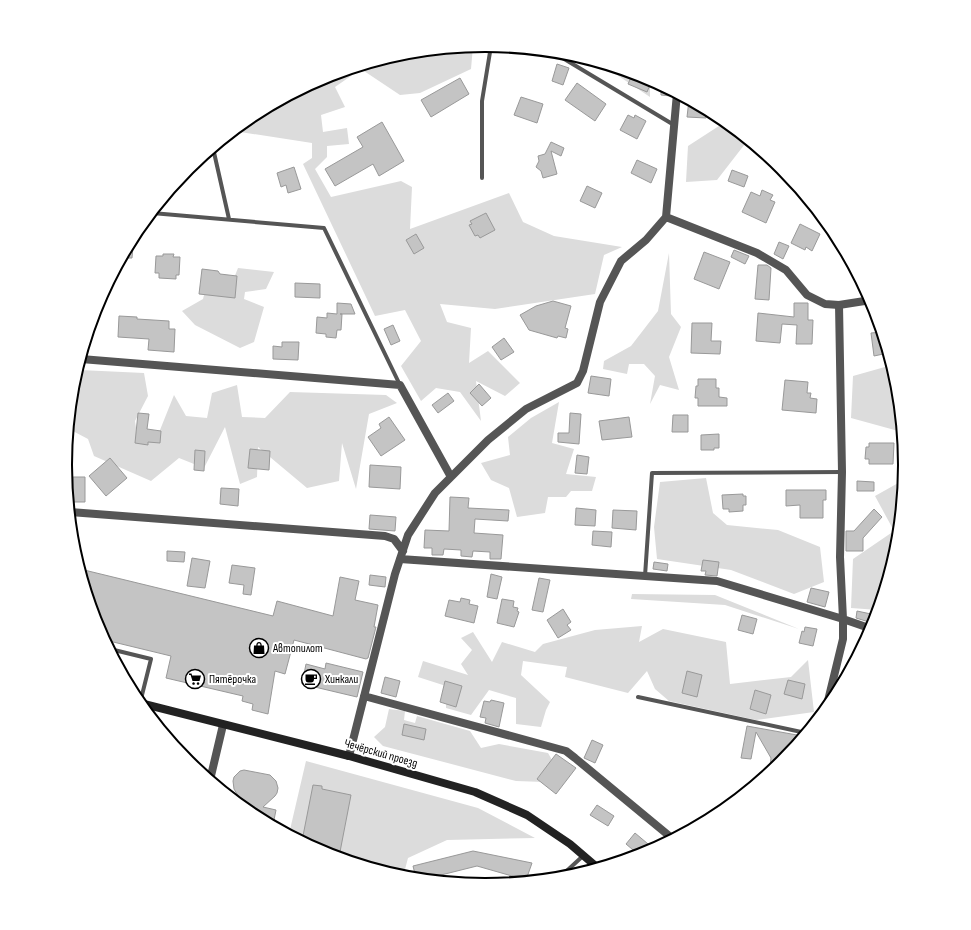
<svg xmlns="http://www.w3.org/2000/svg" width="971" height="930" viewBox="0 0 971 930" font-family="'Sofia Sans Condensed',sans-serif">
<rect width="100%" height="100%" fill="#fff"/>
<path fill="#dcdcdc" d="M473,46l-2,23 -51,24 -20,2 -39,-26 -26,18 10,20 -24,8 2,17 24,-4 2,16 -22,2v11l-12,12 16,28 70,-16 11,6 -2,42 99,-36 14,29 31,14 68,11 -18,8 -9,39 -100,15 -55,-5 7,18 24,6 -2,35 19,-12 32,32 -15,13 -29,-15 5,40 -21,-29 -24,-4 -15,13 -20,-35 20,-25 -16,-31 -30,6 -72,-152 9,-6v-15l-78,-12 18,-15 73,-39 79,-24z
M616,68l34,11v18l-33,-22z
M721,118l27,22 -31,40 -31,2 2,-36 34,-22z
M669,253l2,61 10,13 -12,30 10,33 -19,-5 -10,19 5,-28 -11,-12h-15l-2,10 -24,-5 1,-8 27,-15 27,-35z
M238,268l36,4 -8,17 -21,3 -1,7 20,8 -10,35 -14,6 -45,-23 -13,-14 21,-12 3,-12 24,1z
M892,365l5,18 5,49 -51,-14 2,-42z
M80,370l64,3 4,23 -13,25 3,21 20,-7 16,-40 12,21 21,2 5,-25 25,-8 5,32 23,1 25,-26 96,3 11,8 -28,11 -13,75 -14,-46 -3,38 -32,7 -49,-41 -1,30 -17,7 -15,-57 -21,41 -25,-10 -28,23 -57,-25 -6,-17 -19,-10c1,-12 1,-52 11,-59z
M559,402l-7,41 22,6 -8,25 30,3 -4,14h-21l-5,6h-18l-3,16 -28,4 -8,-29 -18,-8 -10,-17 29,-8 -2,-18 23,-19z
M903,442l2,23 -8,82 -19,63 -27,-2 2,-49 41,-28 -19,-35 25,-14z
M706,478l7,35 14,12 51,5 42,17 4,35 -30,12 -63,-24 -74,-11 -3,-32 6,-45z
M632,594l83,1 84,34 -74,-24 -94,-6z
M642,626l-3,16 24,-13 63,13 4,42 61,-7 17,-17 6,52 -58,8 -87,-19 -14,-12 -8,-18 -19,22 -63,-16 2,-10 -44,-6 -2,14 29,27 -4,8 -5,17 -25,-3v-26l-27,-8 -18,25 -25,-7v-22l-28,-9 5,-16 45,14 -7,-11 11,-14 -11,-12 12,-6 19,30 10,-20 33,10 8,-8 52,-14z
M389,709l16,2 -1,9 11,3 2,-7 53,15 11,17 18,-4 49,9 7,12 -11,17 -28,-1 -133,-35 -9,-9 11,-10z
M306,761l172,47 57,30 -88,2 -39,18 -5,19 -78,-24 -36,-19z"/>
<path fill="#c4c4c4" stroke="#999" d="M557,64l12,4 -6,17 -11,-4z
M633,73l19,7 -5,12 -19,-8z
M460,78l9,16 -38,23 -10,-17z
M577,83l29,21 -11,17 -30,-21z
M661,85l11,6 -1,5 -10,-1z
M521,97l22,7 -6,19 -23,-8z
M689,100l18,9 -1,9 -19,-1z
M628,115l6,3 1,-3 11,6 -9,18 -17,-9z
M382,122l22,39 -25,15 -6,-12 -38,22 -10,-17 38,-22 -6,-10z
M551,142l13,6 -3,8 -10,-5 6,23 -14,4 -2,-7 -5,-4 3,-6 -1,-5 7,-2z
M637,160l20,9 -6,14 -20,-10z
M294,167l7,22 -13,4 -2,-8 -5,2 -4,-14z
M732,170l16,6 -4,11 -16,-6z
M587,186l15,7 -7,15 -15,-7z
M762,190l11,5 -3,5 5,2 -9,21 -24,-11 9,-20 9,4z
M486,213l9,17 -15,8 -2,-3 -3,1 -6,-11 3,-1 -2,-3z
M800,224l20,10 -8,17 -6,-4 -1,3 -14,-7z
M416,234l8,14 -10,6 -8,-14z
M134,236l-2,22h-10l4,-8z
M779,242l10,4 -6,13 -9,-5z
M734,250l15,6 -4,8 -14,-7z
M704,252l26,10 -11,27 -25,-10z
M163,254h11l-1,3h7l-1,18h-3v4l-17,-1v-5h-4l1,-17h7z
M758,265h9l4,3 -2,32 -14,-1z
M202,269l16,2 2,3 17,2 -2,22 -36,-4z
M295,283l25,1v14l-25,-1z
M553,301l18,5 -6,22 3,1 -2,9 -8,-2 -1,2 -28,-8 -9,-15 16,-9z
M337,303l14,1 4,10h-15h2l-1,16h-4l-1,8 -10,-1v-3l-10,-1 1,-16 10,1v-5l10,1z
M794,303h14v17h5l-1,24h-16l1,-19 -15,-1 -2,19 -24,-2 2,-28 36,4z
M119,316l18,1v2l32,2v8h6l-1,23 -26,-2 1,-11 -31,-2z
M692,323h20l-1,18h10l-1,13 -29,-1z
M393,325l7,16 -9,4 -7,-16z
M882,332l6,21 -14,3 -3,-23z
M504,338l10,14 -13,8 -9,-13z
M282,342h17l-1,18 -25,-1v-13l9,1z
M591,376l20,3 -2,17 -21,-3z
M698,379h18v9h3v9l8,1v8h-29v-8h-3l1,-12h2z
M785,380l23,2 -1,11h4l-1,5 7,1 -1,14 -34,-3z
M479,384l12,14 -9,8 -12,-13z
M448,393l6,8 -16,12 -6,-8z
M138,413l11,1 -2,15 14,2 -1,12 -12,-1v3l-13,-2z
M570,413l11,1 -2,30 -21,-2v-9h11z
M673,415h15v17h-16z
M389,417l16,23 -24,16 -13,-19 13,-9 -2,-4z
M629,417l3,20 -30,3 -3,-19z
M719,434v14h-5v2h-13v-15z
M869,443h25l-1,21h-24v-5h-4l1,-12h3z
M250,449l20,2 -1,19 -21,-2z
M195,450l10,1 -1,20 -10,-1z
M577,455l12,2 -2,17 -12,-1z
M110,458l17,20 -21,18 -17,-20z
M370,465l31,2 -1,22 -31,-2z
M73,477h12v25h-12z
M857,481l17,1v9h-17z
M221,488l18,1 -1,17 -18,-2z
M786,490h40v10h-3v18h-23v-13l-14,1z
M743,494v2h3v9h-3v6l-14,1v-3h-6l-1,-14z
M450,497l19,1 -1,10 41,2 -1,11 -33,-2 -1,14 29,2 -2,24h-11v-7l-17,-1 -1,6 -11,-1v-6l-17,-1 -1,6h-11v-7h-8l1,-18 24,1z
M576,508l20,2 -1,16 -20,-1z
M874,509l8,8 -19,21v13h-17v-20h8z
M613,510l24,1 -1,19 -24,-2z
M370,515l26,2 -1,14 -26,-2z
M593,531l19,1 -1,15 -19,-2z
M167,551l18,1 -1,10 -17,-1z
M192,558l18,3 -5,27 -18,-2z
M703,560l16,2 -2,14 -12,-1 1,-4h-5z
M654,562l14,2 -1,7 -14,-2z
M232,565l23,3 -4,27 -8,-1 1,-9 -15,-2z
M80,569l193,47 4,-15 56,15 7,-39 19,4 -4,19 23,5 -4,22h2l-8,31 -2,1 -72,-19 -9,34 -10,-3 -7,43 -16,-4 1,-6 -11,-3 1,-5 -77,-18 5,-22 -66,-16 -8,-14z
M491,574l11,3 -5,22 -10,-2z
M370,575l16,2 -1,10 -16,-2z
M539,578l11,2 -7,32 -11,-2z
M811,588l18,4 -4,15 -18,-5z
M461,598l9,2 -1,4 9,2 -4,17 -29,-7 4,-16 11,2z
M502,599l12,2 -1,6 5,1 -1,3 2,1 -5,15 -17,-4z
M563,609l8,13 -4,3 4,5 -13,8 -11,-18z
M857,611l14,3 -2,8 -13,-4z
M742,615l15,4 -4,15 -15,-4z
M805,627l12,2 -4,17 -14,-3 3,-12 2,1z
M326,663l37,9 -6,25 -55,-13 4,-20 19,5z
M687,671l15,4 -5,22 -15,-4z
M385,677l15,4 -4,16 -15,-4z
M788,680l17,4 -3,15 -18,-5z
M445,681l17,5 -6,21 -16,-5z
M755,690l16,5 -5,19 -16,-5z
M491,700l13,3 -5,24 -14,-4 1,-5 -6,-1 4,-16 6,1z
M404,724l22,5 -2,11 -22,-5z
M747,726l50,9 -3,13 -12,14 -6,5 -6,-1 1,-8 -15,-26 -5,27 -10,-1z
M592,740l11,5 -8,18 -11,-5z
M556,754l20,14 -20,26 -19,-15z
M244,770l26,5 6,6 2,7 -1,5 -2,3 -12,11 13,3 -3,15 -21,-11 -6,-5 -12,-20 -1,-8 1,-4 6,-6z
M313,785l9,1v3l29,6 -12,62 -14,-4 -23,-12z
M597,805l17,11 -6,10 -18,-11z
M635,833l19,16 -15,6 -13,-11z
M473,851l59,12 -6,17 -49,-14 -52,13 -9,-1 -3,-12z"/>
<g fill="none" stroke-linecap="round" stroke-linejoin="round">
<path stroke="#555" stroke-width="4" d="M551,51l123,74
M213,148l16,71
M482,178v-77l9,-55
M152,213l172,15 76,157
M645,576l7,-103 190,-1
M110,649l41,10 -11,44
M638,697l168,36
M559,878l25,-23"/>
<path stroke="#555" stroke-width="8" d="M666,217l91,36 29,17 21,25 18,9 14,1 32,-5
M81,359l319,26 51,92
M70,512l315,24 9,3 9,12
M400,559l317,22 126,38 29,10
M364,696l202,55 9,7 98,81
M826,709l17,-70v-20l-3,-62 2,-85 -3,-167
M349,756l46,-182 13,-39 27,-42 53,-53 38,-31 51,-26 6,-12 17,-69 21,-41 25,-21 20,-23 11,-124
M210,780l13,-55"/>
<path stroke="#222" stroke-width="8" d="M140,703l209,53 126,36 52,23 43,29 28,24"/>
</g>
<defs>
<g id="shop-ring" transform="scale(1)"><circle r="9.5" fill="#fff" stroke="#000" stroke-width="1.5"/><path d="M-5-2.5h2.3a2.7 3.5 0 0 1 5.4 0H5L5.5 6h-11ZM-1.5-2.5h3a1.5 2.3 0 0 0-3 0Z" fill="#000"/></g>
<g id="supermarket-ring" transform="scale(1)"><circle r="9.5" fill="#fff" stroke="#000" stroke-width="1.5"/><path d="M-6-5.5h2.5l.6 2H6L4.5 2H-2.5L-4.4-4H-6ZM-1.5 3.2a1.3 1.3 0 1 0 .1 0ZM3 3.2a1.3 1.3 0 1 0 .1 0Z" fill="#000"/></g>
<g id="cafe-ring" transform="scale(1)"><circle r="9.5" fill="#fff" stroke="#000" stroke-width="1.5"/><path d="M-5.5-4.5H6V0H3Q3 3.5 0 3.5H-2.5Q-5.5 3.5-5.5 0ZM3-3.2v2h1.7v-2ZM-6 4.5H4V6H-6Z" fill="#000"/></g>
</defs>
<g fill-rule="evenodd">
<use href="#shop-ring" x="259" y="648"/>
<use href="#supermarket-ring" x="195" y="679"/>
<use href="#cafe-ring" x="311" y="679"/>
</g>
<g text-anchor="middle" stroke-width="4" stroke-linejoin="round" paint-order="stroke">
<g font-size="12" fill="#000" stroke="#fff" text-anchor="start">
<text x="273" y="652">Автопилот</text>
<text x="209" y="683">Пятёрочка</text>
<text x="325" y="683">Хинкали</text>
</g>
<g font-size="12" fill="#000" stroke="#fff">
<text transform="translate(381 753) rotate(16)" y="4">Чечёрский проезд</text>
</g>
</g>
<path d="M0 0H971V930H0ZM72 465a413 413 0 1 1 826 0a413 413 0 1 1-826 0Z" fill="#fff" fill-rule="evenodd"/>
<path fill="none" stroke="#000" stroke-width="2" d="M72 465a413 413 0 1 1 826 0a413 413 0 1 1-826 0Z"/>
</svg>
